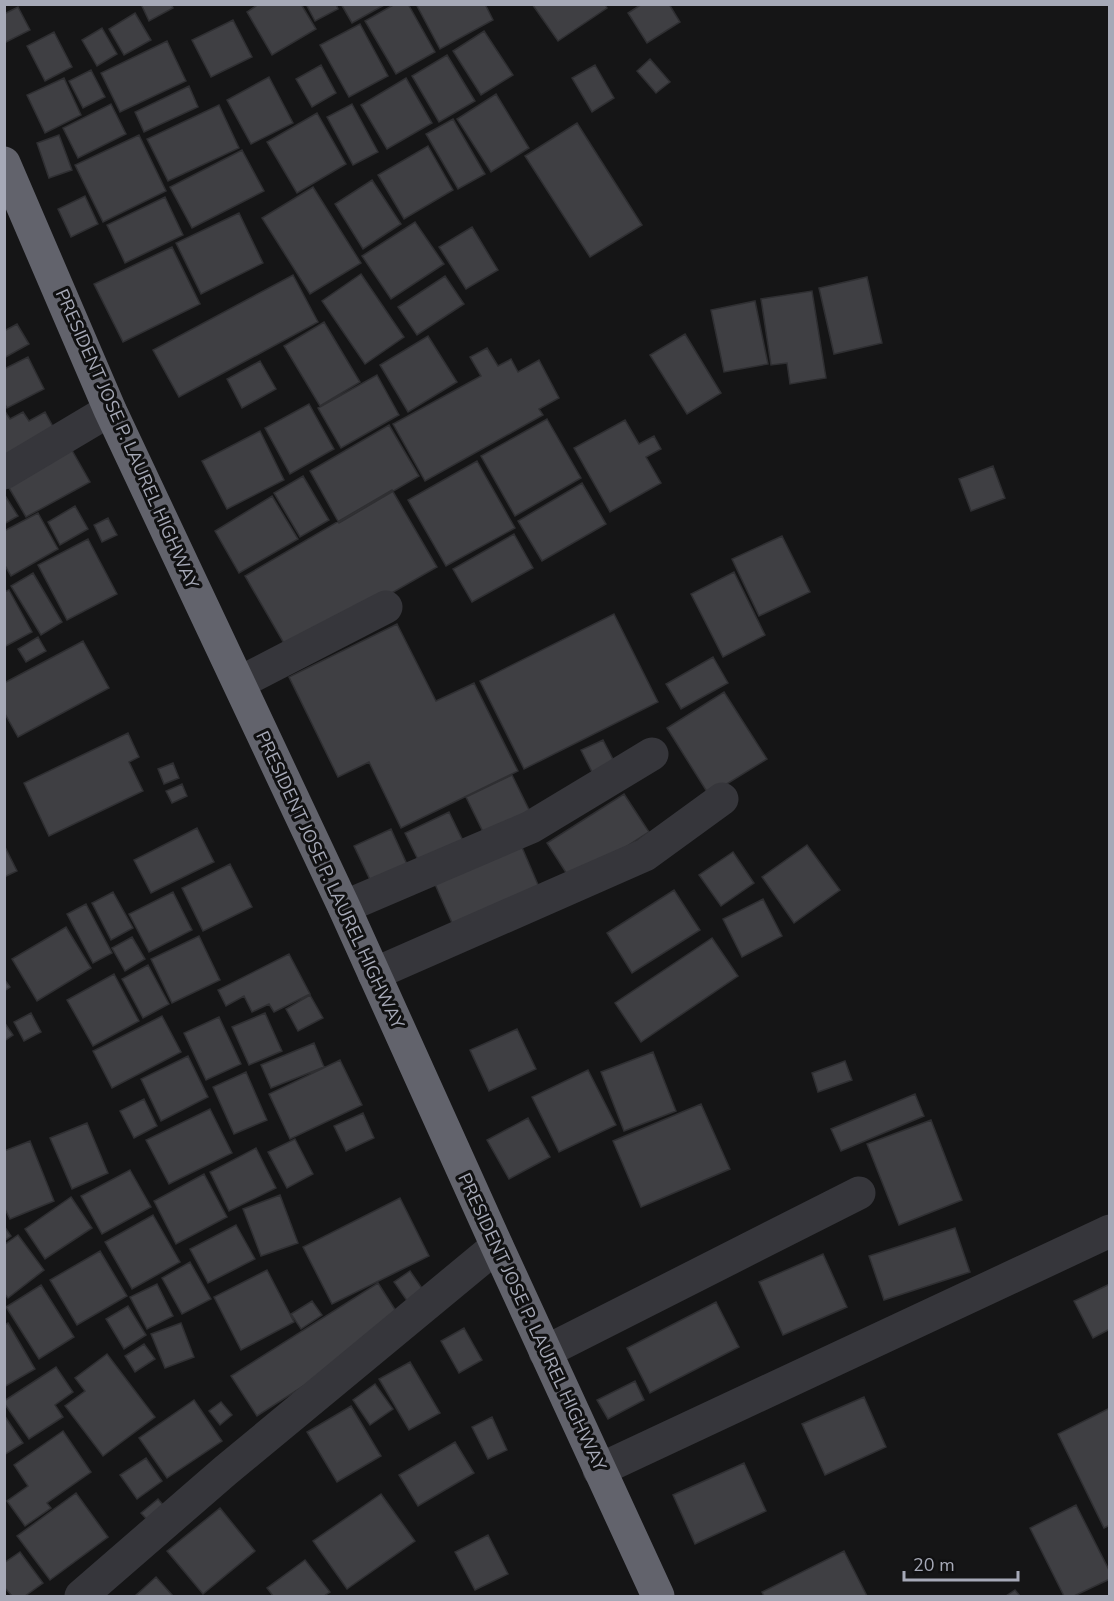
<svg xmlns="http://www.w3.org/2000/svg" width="1114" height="1601" viewBox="0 0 1114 1601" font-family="'Nunito Sans',sans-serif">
<rect width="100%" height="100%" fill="#151516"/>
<path fill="#3f3f43" stroke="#2f2f32" stroke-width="1.5" d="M141,4h30l2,4 -24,13z
M259,4h42l15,25 -44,26 -25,-43z
M306,4h30l2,5 -23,12z
M341,4h45l-34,19z
M395,4h13l27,48 -39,22 -31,-53z
M416,4h69l8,16 -53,29z
M532,4h73l2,4 -49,33z
M642,4h27l11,18 -33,21 -19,-30z
M18,7l12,23 -24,12 -2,-3v-25z
M135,13l16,27 -27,15 -15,-26z
M233,20l19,37 -41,20 -19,-37z
M360,24l28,52 -39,21 -29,-52z
M102,28l15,26 -20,12 -15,-26z
M484,31l29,44 -32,20 -28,-44z
M54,32l18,35 -27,14 -18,-35z
M167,41l19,40 -66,31 -19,-39z
M447,55l28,46 -36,21 -27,-46z
M650,59l20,23 -14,11 -19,-22z
M321,65l15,28 -24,14 -16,-28z
M595,65l19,33 -22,14 -20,-34z
M91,70l14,27 -22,11 -14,-27z
M269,77l24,46 -42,21 -24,-44z
M64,78l17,37 -36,18 -18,-38z
M406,78l26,45 -45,26 -26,-44z
M189,86l9,21 -54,25 -9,-20z
M496,94l33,54 -38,24 -34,-53z
M111,104l15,30 -48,24 -15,-30z
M352,104l26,48 -25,13 -26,-48z
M219,105l20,43 -71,33 -21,-42z
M317,113l29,51 -49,29 -30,-51z
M453,119l32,55 -27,15 -32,-55z
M577,123l65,102 -52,32 -65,-101z
M59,135l13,35 -23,8 -12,-35z
M139,135l27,56 -63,31 -28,-57z
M428,146l25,44 -49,29 -26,-44z
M242,150l22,41 -72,37 -22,-41z
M372,180l29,44 -38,25 -28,-45z
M313,187l48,76 -51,31 -48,-76z
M85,196l13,28 -27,13 -13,-28z
M165,197l18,38 -58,28 -18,-38z
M239,213l24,50 -62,31 -25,-51z
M415,222l29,42 -53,35 -29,-43z
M472,227l26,43 -32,19 -27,-42z
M172,247l28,57 -77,38 -29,-58z
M361,274l43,63 -39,27 -43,-63z
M293,275l25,47 -139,75 -26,-47z
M445,276l19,28 -47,31 -19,-28z
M867,277l15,66 -48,11 -15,-66z
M812,291l14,87 -36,6 -3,-21 -16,2 -10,-66z
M755,301l13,63 -44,8 -13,-62z
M324,322l36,60 -40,24 -36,-60z
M17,324l12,20 -25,14v-27z
M685,334l36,59 -34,21 -37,-59z
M428,336l29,46 -49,30 -28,-47z
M487,348l11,18 13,-7 7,13 21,-12 20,38 -20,11 4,6 -118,66 -32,-57 88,-48 -11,-19z
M28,357l16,32 -37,19 -3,-6v-33z
M260,361l16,28 -34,19 -15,-29z
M377,375l22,40 -58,33 -23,-40z
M309,404l25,45 -44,25 -25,-46z
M4,410l6,9 13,-7 6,9 16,-9 12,22 -53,30z
M547,419l34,59 -66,38 -34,-60z
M625,420l14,24 15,-8 7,13 -15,8 15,26 -51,29 -36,-64z
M389,425l30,51 -80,47 -29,-52z
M260,431l24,49 -57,29 -25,-48z
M69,445l21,37 -64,35 -21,-36z
M477,461l38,67 -69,38 -38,-66z
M993,466l12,32 -34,13 -12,-32z
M303,476l26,44 -29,17 -26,-44z
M582,483l24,41 -64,37 -24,-40z
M392,490l45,77 -148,85 -44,-76z
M4,494l14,22 -14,8z
M272,496l26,43 -59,34 -24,-42z
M75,506l13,23 -28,16 -12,-23z
M38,513l20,36 -47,27 -7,-12v-33z
M108,518l9,17 -15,7 -8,-17z
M514,534l19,34 -61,34 -19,-33z
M782,536l28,56 -51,24 -27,-57z
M88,539l29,55 -50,26 -29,-55z
M734,572l31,63 -42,22 -32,-63z
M33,573l29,49 -21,13 -30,-49z
M9,590l23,42 -28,15v-55z
M614,614l44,88 -134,67 -44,-88z
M397,624l39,77 38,-18 44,88 -117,57 -32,-66 -31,15 -49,-100z
M38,637l8,14 -20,11 -8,-13z
M83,641l26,47 -91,49 -14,-25v-29z
M713,657l15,26 -47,26 -15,-25z
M724,692l43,67 -58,36 -42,-67z
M128,733l11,24 -10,5 14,29 -94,45 -25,-53z
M603,740l16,31 -22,11 -16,-32z
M173,763l6,15 -15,6 -6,-15z
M512,775l23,47 -46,22 -23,-47z
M182,784l5,12 -15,7 -6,-12z
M624,794l25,38 -77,50 -25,-39z
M449,812l17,35 -44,21 -17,-35z
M197,828l17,34 -63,31 -17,-33z
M391,829l19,42 -36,17 -20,-42z
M4,845l13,26 -13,6z
M521,845l21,49 -86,38 -22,-50z
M807,845l33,45 -46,33 -32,-46z
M733,852l21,31 -33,23 -22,-31z
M230,864l22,43 -49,24 -21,-43z
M674,890l26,40 -68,43 -25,-40z
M113,892l20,36 -22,12 -19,-37z
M173,892l19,38 -43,22 -20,-38z
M763,899l19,37 -40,21 -19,-38z
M86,904l26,49 -19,10 -26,-49z
M66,927l25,41 -54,33 -25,-42z
M199,936l21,44 -48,23 -21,-44z
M132,937l13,22 -20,12 -13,-23z
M712,938l26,38 -97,66 -26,-39z
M289,954l21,40 -36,18 -5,-8 -17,8 -8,-16 -18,10 -8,-16z
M148,965l21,39 -26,14 -21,-39z
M114,974l25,47 -46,25 -26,-46z
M4,979l6,8 -6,4z
M310,995l13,23 -25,13 -12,-22z
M31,1013l10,19 -17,9 -10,-19z
M265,1013l17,38 -33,14 -17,-38z
M162,1016l19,36 -69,36 -19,-37z
M219,1017l22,47 -35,16 -22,-47z
M4,1022l9,13 -9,6z
M517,1029l19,40 -47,22 -19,-41z
M314,1043l10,24 -53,21 -10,-23z
M653,1052l23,59 -52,20 -23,-59z
M188,1056l20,41 -47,24 -20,-42z
M340,1060l22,45 -72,34 -21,-45z
M845,1061l7,19 -34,12 -6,-19z
M588,1070l28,55 -57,27 -27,-55z
M246,1072l21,48 -33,14 -21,-47z
M915,1094l9,22 -83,35 -10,-22z
M144,1099l13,27 -23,12 -14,-27z
M701,1104l29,65 -89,38 -28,-66z
M210,1109l22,44 -63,31 -23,-44z
M363,1113l11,25 -28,13 -12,-25z
M528,1118l22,39 -41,22 -22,-39z
M931,1120l31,80 -63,25 -32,-81z
M87,1123l21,50 -36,16 -22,-51z
M295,1139l18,35 -26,14 -19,-36z
M30,1141l24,60 -44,18 -6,-12v-56z
M256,1148l20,40 -47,23 -19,-39z
M130,1170l21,37 -49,27 -21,-38z
M204,1174l23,43 -51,27 -22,-43z
M280,1195l18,48 -37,13 -18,-47z
M71,1197l21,31 -47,31 -20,-30z
M400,1198l29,58 -97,48 -29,-57z
M153,1215l27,47 -48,27 -27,-47z
M236,1225l19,34 -47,24 -18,-34z
M4,1226l7,10 -7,5z
M955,1228l15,44 -86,28 -15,-44z
M18,1235l26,35 -36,28 -4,-5v-48z
M100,1251l27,45 -50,29 -27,-45z
M823,1254l24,53 -64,28 -24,-53z
M190,1262l21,37 -29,15 -20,-36z
M267,1270l27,52 -53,28 -27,-53z
M410,1271l16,23 -16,11 -16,-23z
M378,1283l25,39 -146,94 -26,-40z
M157,1284l16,32 -26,13 -17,-32z
M1110,1284v45l-17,9 -19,-37z
M41,1285l33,52 -35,22 -33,-52z
M312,1301l10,14 -21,14 -10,-15z
M716,1302l23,45 -89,46 -23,-45z
M128,1306l18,29 -22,14 -18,-30z
M8,1323l27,46 -31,18v-62z
M181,1323l13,34 -29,11 -14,-34z
M464,1328l18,32 -23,13 -18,-32z
M144,1344l11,15 -20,13 -10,-16z
M107,1354l48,63 -52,39 -38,-50 20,-15 -10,-13z
M410,1362l30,51 -31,17 -30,-51z
M56,1367l17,25 -18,13 8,12 -34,22 -25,-36v-2z
M635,1381l9,19 -36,19 -11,-19z
M375,1384l18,25 -23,16 -17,-25z
M864,1397l22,50 -61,28 -23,-51z
M194,1400l28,41 -55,37 -28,-40z
M221,1402l11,13 -12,10 -11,-14z
M351,1406l30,50 -44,26 -30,-50z
M1110,1408v117l-6,3 -46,-94z
M4,1415l19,28 -19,12z
M492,1417l15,33 -19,9 -16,-32z
M63,1431l28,41 -44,31 4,5 -26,18 -18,-25 21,-15 -14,-21z
M455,1442l19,31 -56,33 -19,-31z
M146,1458l16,23 -25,18 -17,-24z
M744,1463l22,48 -71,33 -22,-49z
M76,1493l32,44 -58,43 -33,-44z
M381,1494l34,47 -68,48 -34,-48z
M158,1499l11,13 -16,14 -12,-13z
M1076,1505l34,67v7l-36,17h-10l-34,-68z
M220,1508l35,43 -52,43 -36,-43z
M488,1535l20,39 -33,16 -20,-38z
M844,1551l23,45h-103l-2,-4z
M20,1552l23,31 -18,13h-13l-8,-9v-24z
M305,1560l25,32 -6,4h-51l-6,-8z
M156,1577l17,19h-38z
M1015,1590l5,6h-14z"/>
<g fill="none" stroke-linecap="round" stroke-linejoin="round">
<path stroke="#36363b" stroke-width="33" d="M4,473l106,-63
M239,683l147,-76
M344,907l187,-80 121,-73
M374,974l271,-119 77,-56
M545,1352l314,-159
M599,1470l511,-239
M81,1596l144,-125 272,-225"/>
<path stroke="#62636c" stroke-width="33" d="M4,163l106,247 234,497 153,339 161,350"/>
</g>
<g text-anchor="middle" stroke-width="6" stroke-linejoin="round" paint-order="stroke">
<g font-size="18" fill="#a6a9b7" stroke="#101011">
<text transform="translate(127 439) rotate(66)" y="6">PRESIDENT JOSE P. LAUREL HIGHWAY</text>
<text transform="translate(330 880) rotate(65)" y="6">PRESIDENT JOSE P. LAUREL HIGHWAY</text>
<text transform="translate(532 1322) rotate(65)" y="6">PRESIDENT JOSE P. LAUREL HIGHWAY</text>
</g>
</g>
<rect width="1114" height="1601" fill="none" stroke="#a6a9b7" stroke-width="12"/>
<path d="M904 1571v9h114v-9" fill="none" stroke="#a6a9b7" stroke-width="3"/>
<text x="913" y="1571" font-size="18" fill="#a6a9b7" stroke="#101011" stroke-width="4.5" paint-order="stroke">20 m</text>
</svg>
